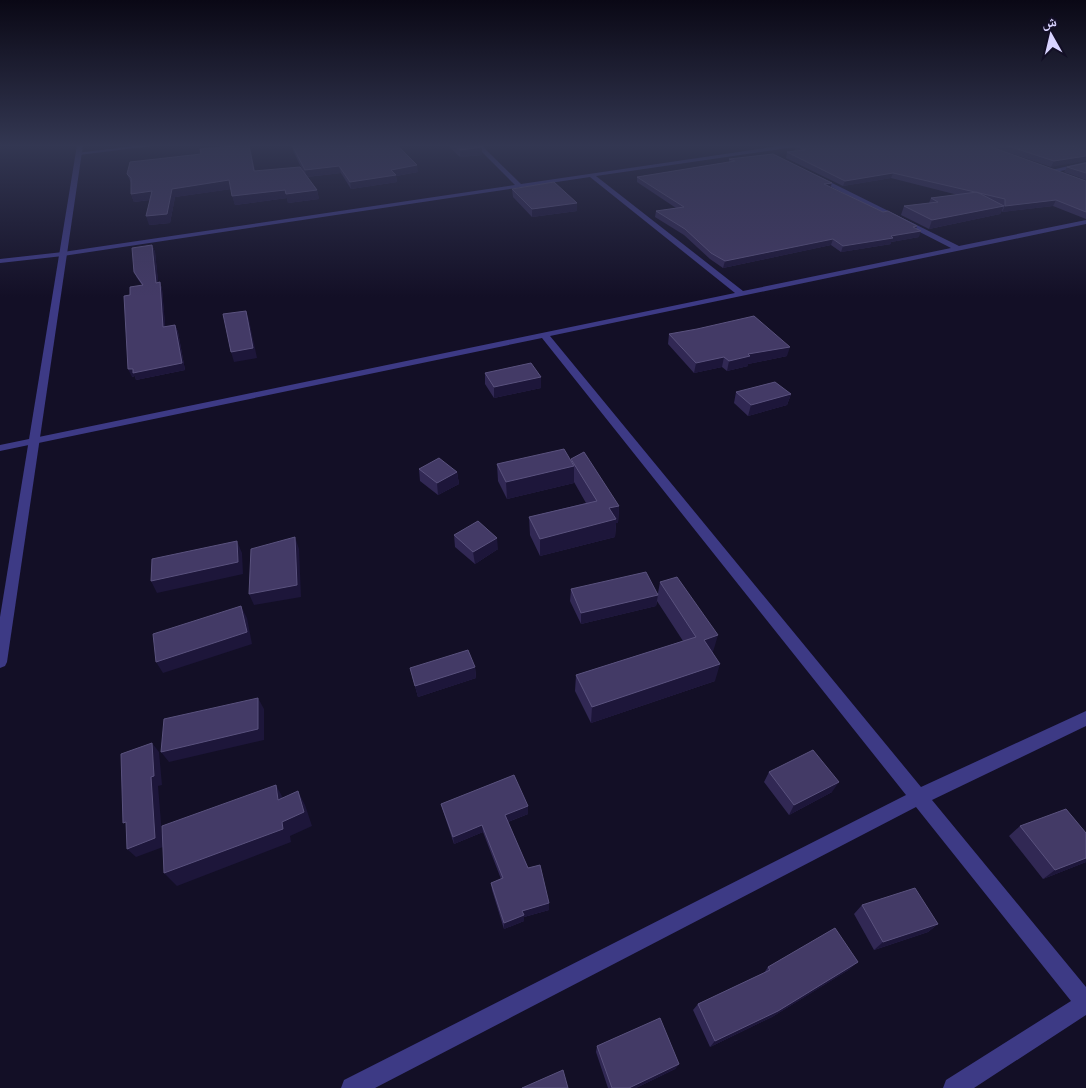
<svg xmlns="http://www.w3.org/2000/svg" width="1086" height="1088" viewBox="0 0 1086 1088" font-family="'Alegreya Sans','Noto Naskh Arabic',sans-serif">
<rect width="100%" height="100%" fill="#130f26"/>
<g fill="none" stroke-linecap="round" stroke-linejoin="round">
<path fill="#3d3a85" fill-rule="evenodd" d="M143,145h16l-80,10 -3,-2z
M475,145h6l40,39 265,-39h12l-3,2 -199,29 147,115 208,-43 -137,-70 2,-3 143,71 127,-26v4l-536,112 371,451 165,-76v15l-154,74 154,187v28l-112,73h-31l3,-8 125,-79 -155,-194 -541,281h-34l3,-8 562,-285 -364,-457 -542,113v-6l735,-152 -145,-116 -527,79 -63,7v-4l63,-7 452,-67z
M1086,162v4l-36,7 -3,-2z"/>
<path fill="#3d3a85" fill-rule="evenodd" d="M77,145h6l-76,517 -2,4 -5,2v-51z"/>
</g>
<path fill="#312854" d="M292,145l51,2 75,25 -22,4 1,6 -46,7 -10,-16 -34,4 10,13 2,9 -31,4 -1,-5 -52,7 -4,-16 -56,8 -5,26 -21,2 1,-25 -16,2 -3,-8v-11l-4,-9 124,-22 4,19 50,4 -12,-24z
M447,145h33l2,2v8l-22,2z
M987,145h99v5l-11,-3 -24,20z
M796,146l290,35v38l-33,-13 -51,6v-2l-2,4 -71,15 -28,-14 3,-9 25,-3 2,-5 27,-3 -67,-17 -48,8 -57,-28 1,-6 7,-1z
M729,159l102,28 52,25 34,14 -1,2 3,9 -28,5v2l-50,8 -10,-7 -108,23 -13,-9 -26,-24 -29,-18 1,-6 20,-3 -39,-26v-5l92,-15z
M1086,163v17l-22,-8 3,-5z
M512,189l65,22 -45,6 -19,-20z
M152,245l3,7 3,30h2l2,7 3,38 10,-2 3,7 7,38 -49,10 -1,-4 -3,1 -2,-82 12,-10 -5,-7 -3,-6z
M669,334l118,22 -39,8v2l-21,5 -5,-4 -28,6 -26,-29z
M485,373l56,15 -47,10 -9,-14z
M736,392l55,2 -4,11 -39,11 -14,-13z
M571,460l48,46 -1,17h-2l-1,14 -75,19 -10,-21 -1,-18 57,-14 -12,-21v1l-67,16 -9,-18 -1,-17z
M419,469l38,3 2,12 -21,11 -18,-14z
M454,535l44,14 -23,15 -20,-17z
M660,582l53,70 2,29 -124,42 -16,-32 1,-16 107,-34 -26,-40 -1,5 -75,18 -11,-23 1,-12 87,4z
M475,667l1,11 -58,19 -8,-29z
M769,772l63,20 -43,23 -25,-33z
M441,804l87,2v8l-20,8 20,46 21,42 -25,7v4l-20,8 -12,-39 -1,-7 10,-4 -18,-47 -29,12 -11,-33z
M1020,826l66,36 -43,17 -34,-43z
M862,905l76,19 -10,8 -54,18 -20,-36z
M768,967l82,2 -78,48 -62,30 -17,-37 5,-6 66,-31z
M597,1046l82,18 -4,5 -39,19h-28l-12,-36z"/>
<path fill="#1d163a" d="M482,147v8l-22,2v-7z
M1086,156v5l-35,6 3,-6z
M417,165l1,7 -22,4 1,6 -46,7 -1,-7 41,-12z
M339,166l2,7 -35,4 -1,-7z
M893,173l-2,5 -48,8 2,-5z
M229,180l3,9 -57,8 -5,26 -21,2 -3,-9 26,-27z
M832,183l-2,6 -6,-5z
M285,190l2,8 -52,7 -3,-9z
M317,190l2,9 -31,4 -2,-9z
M152,191l3,8 -21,3 -3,-8z
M1056,200l-3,6 -51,6 3,-6z
M577,203v8l-45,6v-8z
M1004,206l-4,8 -71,15 3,-9z
M917,226l-2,6 6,-1 -2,6 -28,5v2l-50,8 2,-6z
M833,239l-2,6 -108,23 2,-7z
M152,245l3,7 4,38 -3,-7z
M160,282l2,7 4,45 -3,-7z
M246,311l3,9 8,38 -23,4 -3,-10z
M175,325l3,7 7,38 -49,10 -1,-4 -3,1 -4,-8z
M790,347l-3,9 -39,8v2l-21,5 2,-10 19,-7z
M724,357l-2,10 -28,6 2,-10z
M541,377v11l-47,10v-11z
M791,394l-4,11 -39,11 3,-11z
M574,466v17l-67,16 -1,-17z
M457,472l2,12 -21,11 -1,-12z
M619,506l-1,17h-2l-1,14 -75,19v-17l69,-31z
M295,537l4,12 2,48 -47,8 -5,-11z
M497,538l1,11 -23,15 -2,-12z
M237,541l5,12 1,21 -86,19 -6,-12z
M658,595l-2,11 -75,18v-11z
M241,606l6,12 5,26 -89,29 -7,-11z
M718,635l-5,17 -14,5 5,-17z
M720,664l-5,17 -124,42 1,-16z
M475,667l1,11 -58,19 -3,-11z
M258,698l6,11v31l-95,22 -8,-10z
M152,743l7,9 3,33 -4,1 5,61 -27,10 -9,-8 24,-72z
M839,782l-7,10 -43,23 5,-10z
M276,785l8,15h-6z
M298,791l7,14 7,21 -22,10 1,6 -114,44 -13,-13 118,-51z
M528,806v8l-23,9v-8z
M482,825l1,7 -29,12 -1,-7z
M1086,858v4l-43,17 12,-9z
M549,903v7l-25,7v4l-20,8v-6l18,-12z
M938,924l-10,8 -54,18 9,-8z
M858,962l-8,7 -78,48 -62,30 5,-6z
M679,1064l-4,5 -39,19h-7z"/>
<path fill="#433a66" stroke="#5a527e" d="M245,145h4l5,26 46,-4 17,23 -31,4 -1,-4 -53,6 -3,-16 -57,9 -5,25 -21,2 6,-25 -21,3v-16l-4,-4 3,-12 71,-8 -1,-5z
M292,145h49l2,2 21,-2h33l20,20 -26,5 5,5 -46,7 -11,-16 -34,4z
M454,145h26l2,2 -22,3z
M805,145h181l100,36v31l-30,-12 -51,6v-7l-112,-26 -48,8 -58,-29 18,-2 -9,-4z
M1005,145h65l16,6v5l-32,5z
M773,154l59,29 -8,1 59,28 5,-1 29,15 -4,1 8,4 -30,5 2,2 -50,8 -10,-7 -108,22 -14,-8 -26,-24 -29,-18 28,-4 -47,-30 98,-16 -6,-2z
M1086,163v10l-19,-6z
M554,182l23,21 -45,6 -20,-20z
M977,192l27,14 -72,14 -28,-14 34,-4 -7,-4z
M152,245l4,38 4,-1 3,45 12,-2 7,38 -49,10v-4h-5l-4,-73 6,-1v-8l13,-2 -9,-13 -2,-24z
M246,311l7,37 -22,4 -8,-38z
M754,316l36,31 -42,7 2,2 -21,5 -5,-4 -28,6 -27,-29 28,-5z
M531,363l10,14 -47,10 -9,-14z
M775,382l16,12 -40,11 -15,-13z
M564,449l10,17 -68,16 -9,-18z
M584,452l35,54 -10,2 7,11 -76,20 -11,-22 68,-16 -26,-42z
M439,458l18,14 -20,11 -18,-14z
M478,521l19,17 -24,14 -19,-17z
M295,537l2,48 -48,9 2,-45z
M237,541l1,21 -87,19 1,-22z
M646,572l12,23 -77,18 -10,-24z
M677,577l41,58 -14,5 16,24 -128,43 -16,-32 120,-38 -36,-55z
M241,606l6,26 -91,30 -3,-28z
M468,650l7,17 -60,19 -5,-18z
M258,698v31l-97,23 3,-33z
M152,743l2,33 -3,1 4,61 -28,11 -1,-27 -3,1 -2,-69z
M813,750l26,32 -45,23 -25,-33z
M514,775l14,31 -23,9 23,53 12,-3 9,38 -27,8 2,4 -20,8 -13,-40 12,-5 -21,-53 -29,12 -12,-33z
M276,785l2,15 20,-9 6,21 -22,10 1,7 -119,44 -2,-47z
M1066,809l20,24v25l-31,12 -35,-44z
M915,888l23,36 -55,18 -21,-37z
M835,928l23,34 -80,49 -63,30 -17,-37 72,-34 -2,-3z
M660,1018l19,46 -50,24h-17l-15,-42z
M563,1070l5,18h-46z"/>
<linearGradient id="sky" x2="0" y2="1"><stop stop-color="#0a0815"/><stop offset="0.49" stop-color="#333752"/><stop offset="1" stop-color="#333752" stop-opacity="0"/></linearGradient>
<rect width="1086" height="297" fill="url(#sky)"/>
<g transform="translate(1051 35) rotate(352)" stroke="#130f26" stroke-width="4" paint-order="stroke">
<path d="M0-4L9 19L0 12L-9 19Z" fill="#d9d4ff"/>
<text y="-8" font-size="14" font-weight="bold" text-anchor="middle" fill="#d9d4ff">ش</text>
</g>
</svg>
